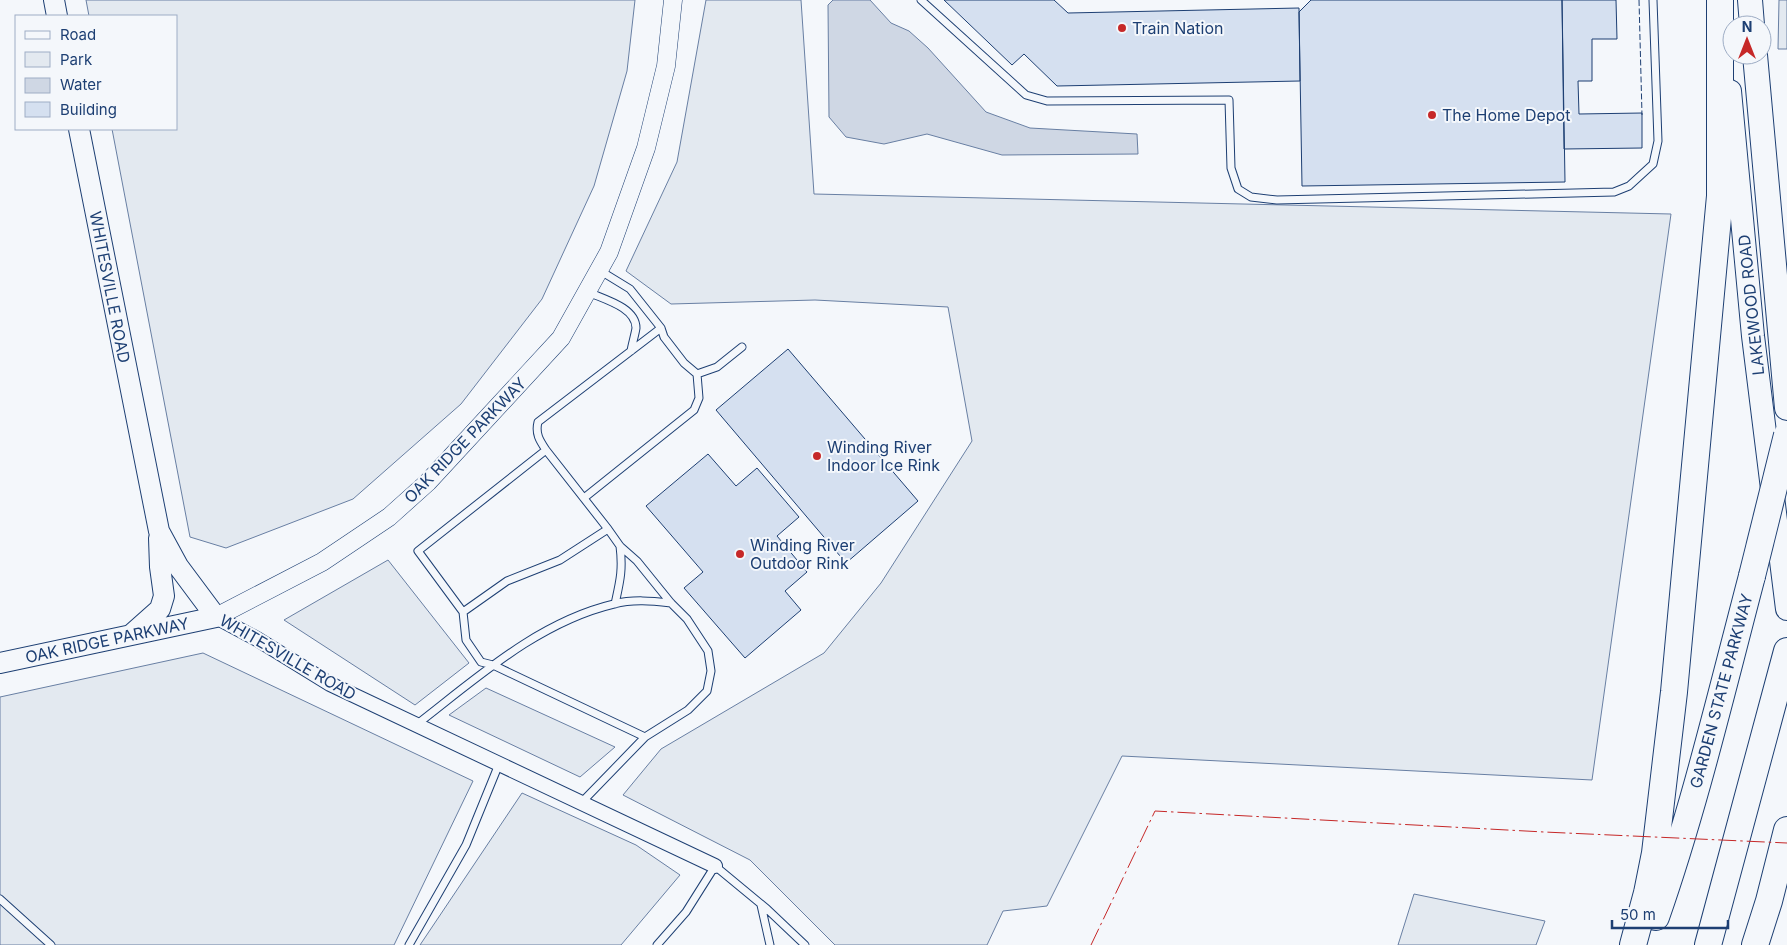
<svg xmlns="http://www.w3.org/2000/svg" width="1787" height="945" viewBox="0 0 1787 945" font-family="Inter,sans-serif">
<rect width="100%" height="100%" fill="#f4f7fb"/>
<path fill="#e3e9f0" stroke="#687fa3" d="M86,0h549l-8,71 -33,115 -52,113 -81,105 -108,95 -127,49 -36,-11 -78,-408h64v-113h-87z
M706,0h95l13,194 857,20 -79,566 -470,-24 -75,150 -44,5 -16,34h-152l-85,-85 -127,-65 38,-46 163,-96 57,-70 91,-142 -24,-134 -133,-7 -144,4 -45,-33 51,-109z
M1779,0h8v49h-9z
M388,560l81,103 -54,42 -131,-85z
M203,653l270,128 -79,164h-394v-248z
M486,688l129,59 -35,30 -131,-62z
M522,793l114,52 44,30 -59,70h-201z
M1414,894l131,27 -9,24h-138z"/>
<path fill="#cfd7e4" stroke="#687fa3" d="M833,0h37l21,23 18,8 19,17 58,64 44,16 107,6 1,20 -136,1 -75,-21 -43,10 -38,-7 -17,-20 -1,-112z"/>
<path fill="#d5e0f0" stroke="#1d3f73" d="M944,0h110l14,13 231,-5 1,73 -243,5 -33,-32 -12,11z
M1311,0h251l3,182 -263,4 -3,-174z
M1562,0h54l1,39h-25v42h-14l1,33 63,-1v35l-78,1z
M788,349l130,152 -72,62 -130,-153z
M708,454l28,32 21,-18 42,49 -22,19 30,36 -22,19 16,19 -56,48 -61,-70 19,-16 -57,-66z"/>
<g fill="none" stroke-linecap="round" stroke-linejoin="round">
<g stroke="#1d3f73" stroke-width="9">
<path id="service" d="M921,0l105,95 21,6 182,-1 2,68 7,21 13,8 26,3 337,-8 15,-6 24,-22 5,-23 -5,-141
M588,292c15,7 48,15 48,36 -1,7 -4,16 -5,23
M697,374l20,-7 25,-20
M546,450l-128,101 45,61 3,28 15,22 12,3 152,72
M584,498l110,-88 5,-12 -2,-24 -13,-11 -20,-26 -3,-9 -31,-39 -31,-19
M615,604c5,-23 8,-34 5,-58
M463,612l44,-31 53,-21 48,-31
M416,725c61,-47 122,-103 198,-121 19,-5 38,-3 57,-1
M581,803l64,-66 43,-27 19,-19 4,-20 -3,-20 -21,-32 -16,-16 -34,-42 -17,-15 -12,-17 -62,-79c-6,-9 -11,-16 -8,-28l123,-94
M0,899l51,46
M761,905l9,40
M409,945l57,-100 33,-81
M657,945l29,-33 29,-46 52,43 38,36"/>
</g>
<g stroke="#1d3f73" stroke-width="16">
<path id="minor" d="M216,617l41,22 73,45 385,182"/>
</g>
<g stroke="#1d3f73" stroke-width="19">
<path id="tertiary" d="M216,617l106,-55 67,-45 39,-35 133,-144 48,-86 37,-104 20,-82 7,-66"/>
</g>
<g stroke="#1d3f73" stroke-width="22">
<path id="secondary" d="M54,0l3,16
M133,633l27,-24 4,-13 -4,-29 -1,-29
M0,663l216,-46 -38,-51 -19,-35 -80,-402"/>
</g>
<g stroke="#1d3f73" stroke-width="24">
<path id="primary" d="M1730,91l23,245 34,273"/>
</g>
<g stroke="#1d3f73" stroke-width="26">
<path id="trunk" d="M1750,0l2,25
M1755,55l32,353"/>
</g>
<g stroke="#1d3f73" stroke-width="28">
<path id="motorway" d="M1656,917c39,-112 66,-227 96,-341
M1633,945l14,-52 8,-40 19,-161 46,-496v-196
M1708,945l79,-294
M1755,945l14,-44 18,-71"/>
</g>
<use href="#service" stroke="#f4f7fb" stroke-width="7"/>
<use href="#minor" stroke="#f4f7fb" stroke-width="14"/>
<use href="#tertiary" stroke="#f4f7fb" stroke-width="18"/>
<use href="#secondary" stroke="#f4f7fb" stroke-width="20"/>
<use href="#primary" stroke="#f4f7fb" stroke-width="22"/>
<use href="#trunk" stroke="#f4f7fb" stroke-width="24"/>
<use href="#motorway" stroke="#f4f7fb" stroke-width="26"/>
<g stroke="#1d3f73" stroke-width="28" stroke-linecap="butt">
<path id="motorway-bridge" d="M1752,576l35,-141"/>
</g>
<use href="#motorway-bridge" stroke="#f4f7fb" stroke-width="26"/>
<path stroke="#1d3f73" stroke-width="1" stroke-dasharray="6 2.5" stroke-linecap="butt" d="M1639,0l3,115"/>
<path stroke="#c62828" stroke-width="1" stroke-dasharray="18 4 2.5 4" stroke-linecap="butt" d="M1091,945l64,-134 389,21 243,11"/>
</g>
<g fill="#c62828" stroke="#f4f7fb" stroke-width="2">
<circle cx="1122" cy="28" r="5"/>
<circle cx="1432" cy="115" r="5"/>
<circle cx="817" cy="456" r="5"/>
<circle cx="740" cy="554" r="5"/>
</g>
<g text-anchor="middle" stroke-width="4" stroke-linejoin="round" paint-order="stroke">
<g font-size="16" fill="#1d3f73" stroke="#f4f7fb" text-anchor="start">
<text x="1132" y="34">Train Nation</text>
<text x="1442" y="121">The Home Depot</text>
<text x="827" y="453">Winding River<tspan x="827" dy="18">Indoor Ice Rink</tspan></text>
<text x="750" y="551">Winding River<tspan x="750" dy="18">Outdoor Rink</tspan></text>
</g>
<g font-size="16" fill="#1d3f73" stroke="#f4f7fb">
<text transform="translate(110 287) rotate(79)" y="6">WHITESVILLE ROAD</text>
<text transform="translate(1751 305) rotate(-96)" y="6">LAKEWOOD ROAD</text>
<text transform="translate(465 440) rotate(-46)" y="6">OAK RIDGE PARKWAY</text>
<text transform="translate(107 640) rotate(-12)" y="6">OAK RIDGE PARKWAY</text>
<text transform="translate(288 657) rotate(30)" y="6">WHITESVILLE ROAD</text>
<text transform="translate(1721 691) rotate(-75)" y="6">GARDEN STATE PARKWAY</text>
</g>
</g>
<rect x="15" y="15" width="162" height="115" fill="#f4f7fb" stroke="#9eadc5"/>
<rect x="25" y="31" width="25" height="8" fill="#f4f7fb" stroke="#9eadc5"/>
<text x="60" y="40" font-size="15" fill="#1d3f73">Road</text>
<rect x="25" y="52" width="25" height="15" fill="#e3e9f0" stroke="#9eadc5"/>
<text x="60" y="65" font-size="15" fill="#1d3f73">Park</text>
<rect x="25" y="78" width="25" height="15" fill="#cfd7e4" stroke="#9eadc5"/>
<text x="60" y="90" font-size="15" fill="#1d3f73">Water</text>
<rect x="25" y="102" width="25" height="15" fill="#d5e0f0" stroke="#9eadc5"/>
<text x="60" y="115" font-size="15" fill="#1d3f73">Building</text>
<g transform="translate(1747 40)"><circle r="24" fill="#f4f7fb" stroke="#9eadc5"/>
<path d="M0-4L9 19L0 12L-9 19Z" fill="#c62828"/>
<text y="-8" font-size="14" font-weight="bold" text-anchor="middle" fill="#1d3f73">N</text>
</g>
<path d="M1612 920v8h116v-8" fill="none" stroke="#1d3f73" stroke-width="2.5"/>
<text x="1620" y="920" font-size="15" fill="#1d3f73" stroke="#f4f7fb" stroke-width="4" paint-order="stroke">50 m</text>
</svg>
